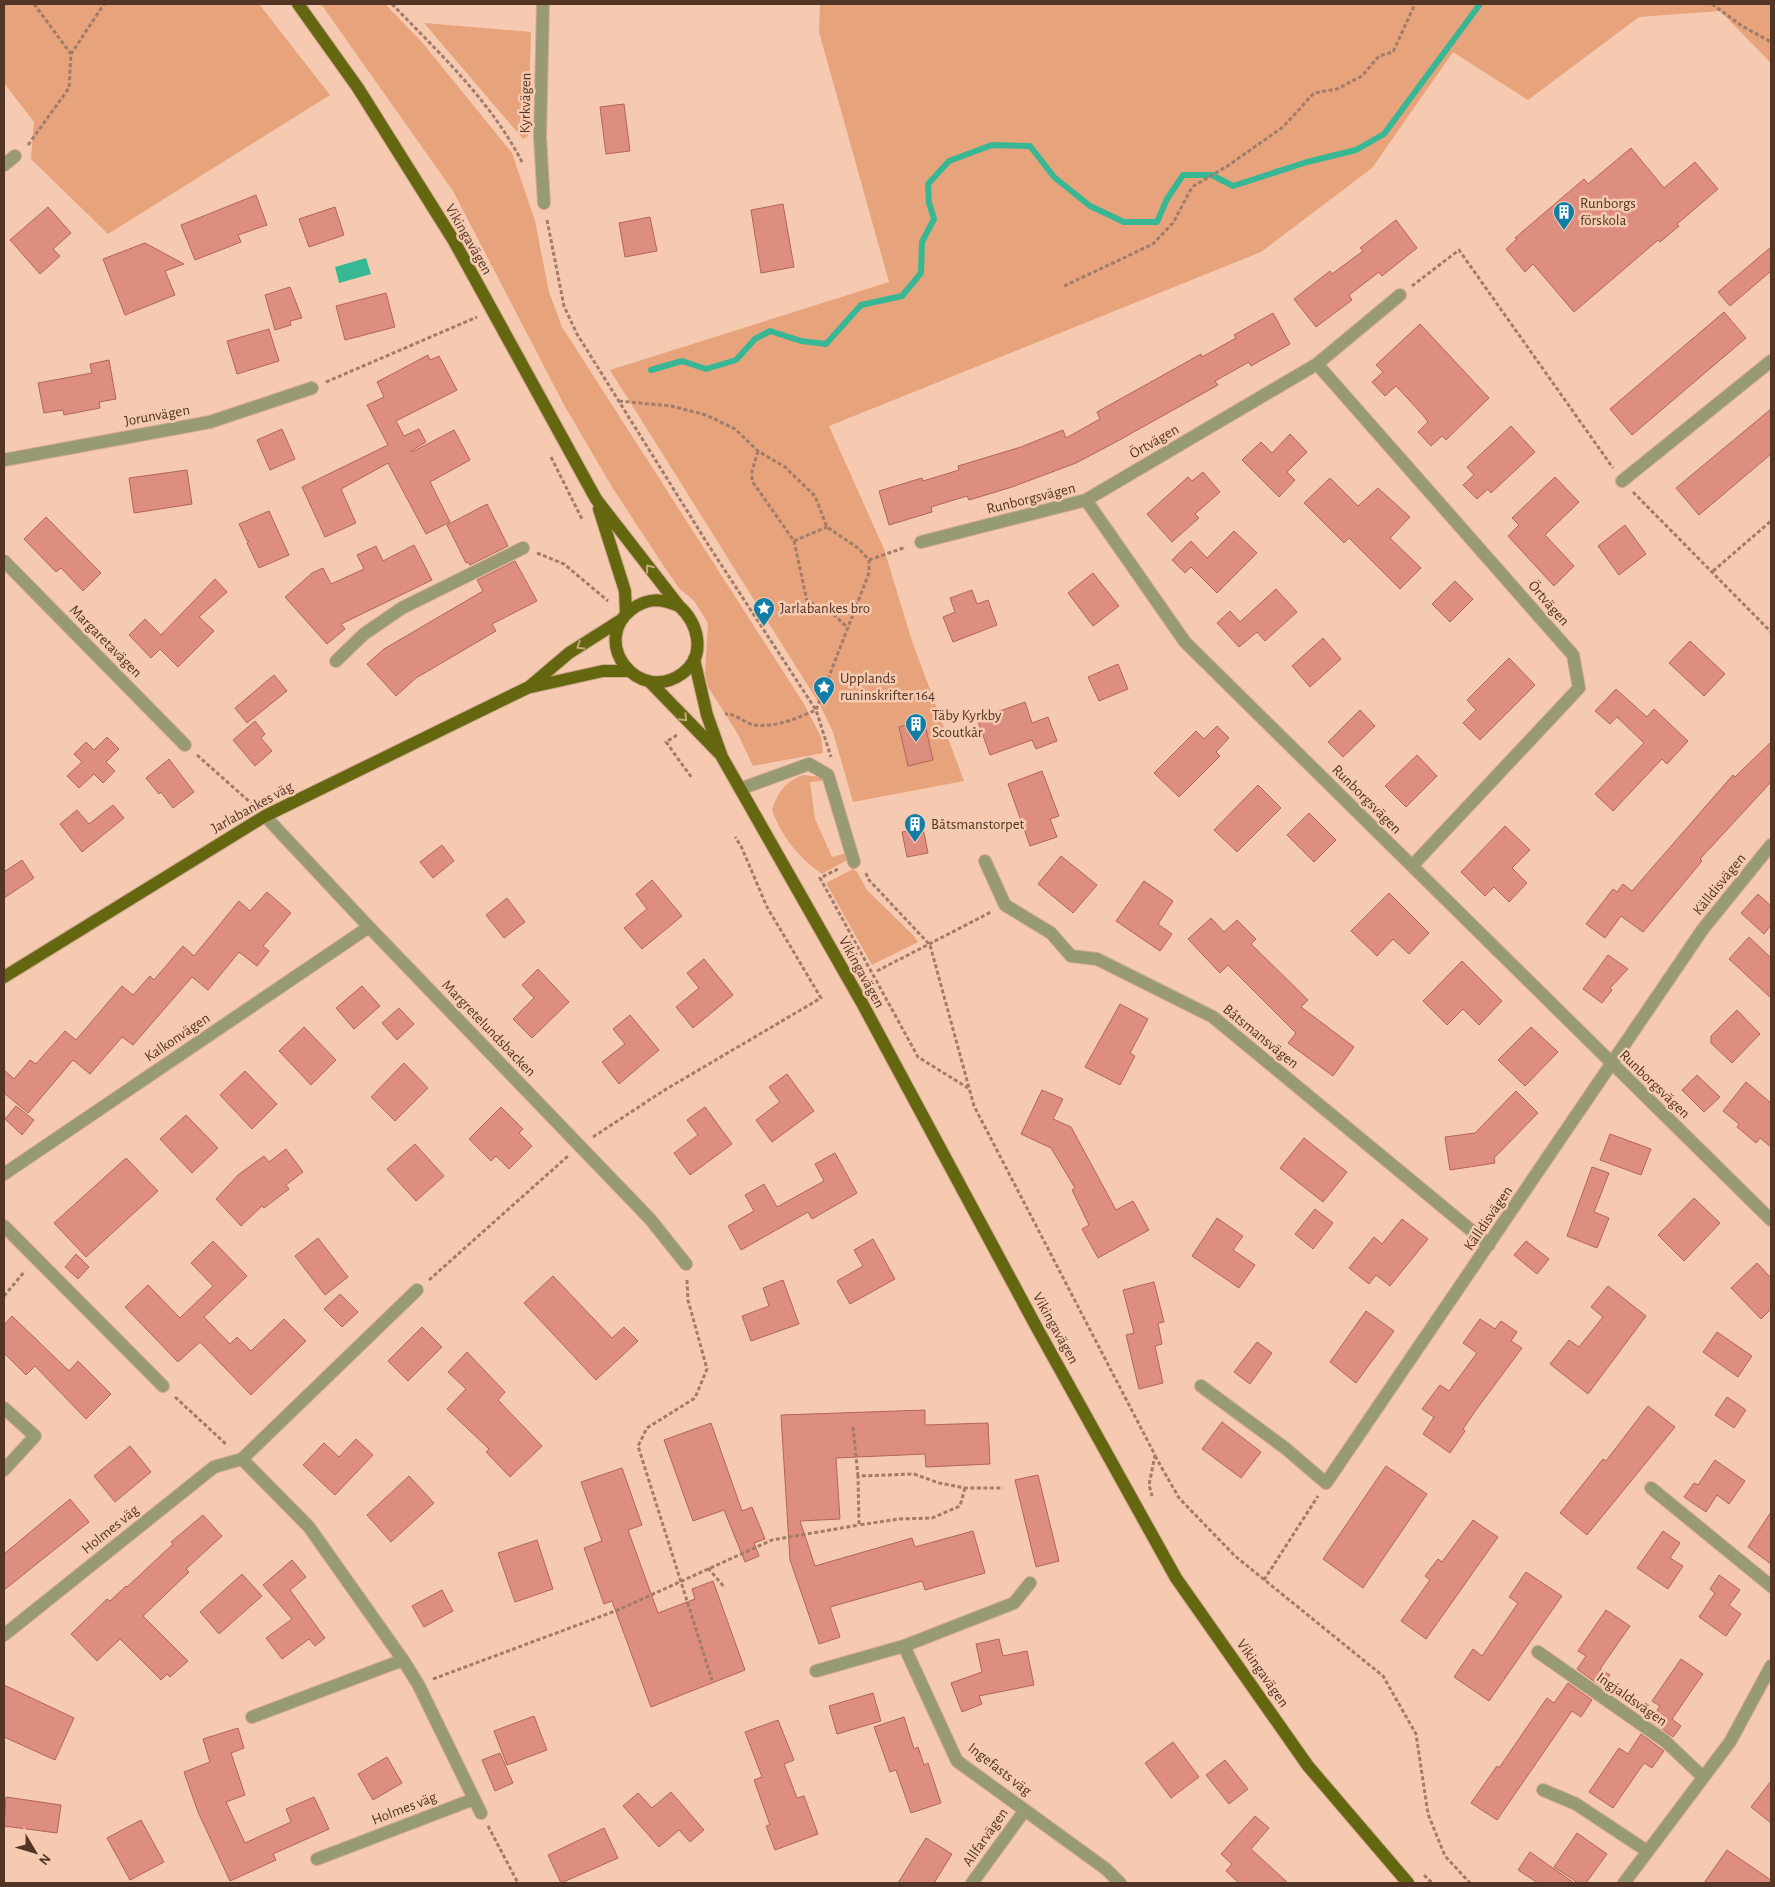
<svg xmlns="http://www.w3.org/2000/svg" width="1775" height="1887" viewBox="0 0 1775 1887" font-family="'Alegreya Sans',sans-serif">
<rect width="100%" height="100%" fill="#f6cab1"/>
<path fill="#e7a37c" d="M4,4h255l71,91 -222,139 -77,-75 3,-37 -30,-39z
M321,4h64l36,37 91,112 23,68 14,71 13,35 242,377 17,33 2,16 -70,13 -15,-32 -30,-47 -3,-14 3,-50 -14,-22 -15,-13 -14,-20 -53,-81 -49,-84 -110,-212z
M820,4h951v59l-51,-52 -81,6 -111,83 -75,-48 -81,116 -111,84 -432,174 55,123 28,92 52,140 -111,21 -20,-70 -13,-27 -210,-335 279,-88 -70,-250z
M424,23l107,9 -3,104 -5,3z
M803,775l19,2v4l-12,1 5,37 17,38 14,-4 3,6 -27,15c-22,-15 -41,-38 -50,-64 6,-18 13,-28 31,-35z
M853,869l4,3 10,18 46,45 5,7 -46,23 -46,-82z"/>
<path fill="#38b795" d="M366,258l5,16 -32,9 -4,-16z"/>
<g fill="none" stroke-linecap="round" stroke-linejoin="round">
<path stroke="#38b795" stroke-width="6" d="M651,370l31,-9 24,8 30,-9 19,-21 15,-8 31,10 25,3 35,-39 41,-9 19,-23 1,-31 12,-23 -5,-16 -1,-19 21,-23 43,-16 38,1 24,31 36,29 34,16h33l10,-23 16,-24h29l21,11 74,-24 49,-12 28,-16 96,-130"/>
</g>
<path fill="#de8e7f" stroke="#b16557" d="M624,104l6,47 -24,3 -6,-47z
M1631,148l33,40 31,-26 23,27 -41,35 2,2 -19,16 -2,-2 -84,72 -41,-48 -8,8 -19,-23 11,-10 -2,-1 69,-59 4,5z
M256,195l11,30 -29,10 3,7 -46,18 -14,-35z
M783,204l11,63 -33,6 -10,-63z
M48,207l23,26 -18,16 7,7 -20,18 -30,-34z
M335,207l9,28 -35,12 -10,-28z
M650,217l7,34 -32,6 -6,-34z
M1396,220l21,28 -35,28 -3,-4 -30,23 3,5 -36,27 -22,-28 36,-28 2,3 31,-23 -3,-3z
M145,243l39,21 -19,7 10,24 -50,20 -22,-56z
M1771,247v24l-41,35 -12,-14z
M290,287l12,31 -12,3 1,4 -16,5 -10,-35z
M386,293l9,34 -50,13 -9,-34z
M1724,312l22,26 -114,97 -22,-26z
M1273,313l17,31 -39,22 -2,-4 -34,19 3,4 -104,58 -38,20 -64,24 -43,13 -2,-4 -36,11 1,5 -43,13 -10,-34 43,-13 1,3 36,-11 -1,-4 63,-19 42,-17 3,8 34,-19 -3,-7 104,-58 1,3 34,-19 -2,-3z
M1420,324l69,74 -43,42 -4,-4 -11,10 -13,-14 10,-10 -6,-8 -26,-28 -11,10 -13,-14 11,-10 -7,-7z
M269,329l10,32 -42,13 -10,-33z
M428,355l2,5 9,-4 18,34 -61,31 8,15 15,-7 7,13 -15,9 1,1 42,-22 16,30 -40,22 20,40 -24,12 -38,-71 -47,26 15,34 -31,14 -23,-50 86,-42 -21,-40 17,-8 -7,-15z
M109,360l7,39 -17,3 1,6 -36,7 -1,-5 -19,3 -6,-30 54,-10 -2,-9z
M1771,409v45l-72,61 -23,-27z
M1511,426l24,26 -44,41 -3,-4 -11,10 -14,-14 11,-10 -7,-8z
M282,429l13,30 -25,11 -13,-30z
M1290,434l17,18 -20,20 8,8 -16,17 -37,-37 19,-18 11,11z
M187,470l5,34 -58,9 -5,-35z
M1203,472l17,20 -25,22 4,4 -27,24 -25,-28 41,-37 4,4z
M1555,477l24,25 -34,33 29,31 -20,20 -46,-50 11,-11 -7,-7z
M1330,478l28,28 20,-18 32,29 -20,21 31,30 -21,21 -51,-51 -5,5 -40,-40z
M487,504l21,42 -38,19 -2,-3 -2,1 -19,-38z
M269,511l20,44 -30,13 -12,-25 2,-2h-2l-8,-17z
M46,517l55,56 -18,18 -22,-23 -5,4 -32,-33z
M1625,525l21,29 -27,21 -21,-29z
M1234,531l23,22 -40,40 -26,-26 -6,6 -13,-13 19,-19 16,17z
M414,545l18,35 -91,44 4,5 -18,15 -42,-47 27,-24 11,-5 8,16 33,-15 -7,-14 19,-9 7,15z
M515,561l22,40 -45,23 4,7 -80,47 -20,18 -29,-32 17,-15 99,-58 -6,-11z
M1093,573l26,33 -26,20 -25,-33z
M215,579l12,13 -28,25 15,14 -36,36 -18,-18 -9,9 -22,-23 16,-16 16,16z
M1455,581l18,18 -23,23 -18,-18z
M1276,589l21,23 -32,29 -8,-9 -18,15 -22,-24 13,-12 10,11z
M972,590l5,14 11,-4 9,25 -44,17 -10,-25 12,-5 -5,-14z
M1323,638l18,21 -31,28 -18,-21z
M1690,641l35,33 -21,22 -35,-33z
M1509,658l26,27 -55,55 -17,-17 13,-13 -9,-10z
M1118,664l10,25 -29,12 -11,-24z
M274,675l13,16 -40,32 -12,-15z
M1616,689l31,28 7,-8 34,32 -21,23 -5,-5 -49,52 -18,-17 49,-51 -27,-26 -7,7 -15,-13z
M1025,702l7,21 16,-6 9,24 -21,8 -4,-9 -42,15 -13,-36z
M1360,710l15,16 -32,31 -15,-15z
M924,720l9,40 -25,6 -9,-39z
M255,721l10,13 -4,4 11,13 -17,15 -22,-26z
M1217,726l12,12 -13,14 4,4 -41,41 -25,-24 42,-42 8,8z
M107,737l12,12 -13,13 9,9 -12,12 -9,-9 -15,14 -12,-12 15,-14 -8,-8 12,-12 8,8z
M1771,742v40l-71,77 2,2 -59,71 -22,-16 -16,22 -19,-14 27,-35 4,3 6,-8 9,7 101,-116 2,2z
M1417,755l20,21 -31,31 -21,-21z
M169,759l25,33 -21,16 -12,-16 -2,2 -13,-16z
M1042,771l17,45 -9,3 7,18 -27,9 -22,-62z
M1258,785l23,23 -44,44 -23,-22z
M113,805l11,13 -42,34 -22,-28 17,-14 12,14z
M1309,813l27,27 -22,22 -27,-27z
M1505,826l25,24 -18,18 15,15 -18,19 -15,-15 -9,9 -24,-24z
M923,828l5,25 -21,4 -5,-25z
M442,845l12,16 -21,17 -13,-16z
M1061,856l36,29 -24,28 -35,-29z
M22,860l12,18 -30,20v-26z
M652,880l30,36 -40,33 -18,-21 23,-19 -11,-15z
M1144,881l29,20 -15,23 14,10 -12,17 -44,-30z
M267,892l24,21 -28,33 6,5 -12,15 -18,-14 -31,38 -16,-13 -59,68 -11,-8 -32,37 -17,-14 -45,53 -24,-20v-23l10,9 16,-19 6,4 29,-33 11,9 46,-54 11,9 17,-19 4,4 29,-34 11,10 45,-55 11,10z
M1389,893l40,40 -20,21 -16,-15 -16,17 -26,-25z
M1758,894l13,12v19l-7,9 -23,-21z
M507,898l18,24 -21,16 -18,-23z
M1211,918l13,14 13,-12 19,19 -5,5 57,56 -7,7 53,40 -21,29 -45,-33 8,-10 -68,-68 -8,8 -32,-34z
M1749,937l22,21v40l-42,-39z
M1608,955l20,14 -18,19 2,2 -10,13 -19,-14z
M704,959l29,36 -40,33 -17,-21 23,-19 -12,-15z
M1462,961l40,40 -23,24 -16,-16 -16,16 -24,-24z
M538,969l31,33 -37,36 -19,-19 21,-21 -12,-13z
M362,986l18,20 -26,23 -18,-21z
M1120,1004l28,15 -18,34 5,3 -15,29 -35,-18z
M399,1008l15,16 -17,16 -15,-17z
M1737,1010l23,24 -28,29 -21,-20v-7z
M630,1015l29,35 -40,34 -17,-22 23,-18 -12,-15z
M304,1027l32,33 -25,25 -32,-34z
M1531,1027l27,25 -33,34 -27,-26z
M404,1063l24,25 -33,33 -24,-24z
M245,1071l32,33 -25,25 -32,-34z
M787,1074l27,37 -42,31 -16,-22 24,-18 -11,-15z
M1697,1075l23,22 -16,15 -22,-22z
M1746,1082l25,21v44l-11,-9 -4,5 -19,-16 2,-3 -16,-13z
M1042,1090l21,9 -10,20 18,8 45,83 17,-9 16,29 -51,28 -16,-29 7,-4 -17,-35 3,-2 -24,-40 -30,-14z
M1516,1091l22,22 -44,45 1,5 -45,7 -5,-33 30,-4z
M16,1106l18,14 -12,15 -17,-16z
M501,1107l22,22 -4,4 13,13 -23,23 -13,-13 -5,5 -22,-22z
M705,1107l27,37 -42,31 -16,-22 24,-18 -11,-15z
M186,1115l32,33 -26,25 -32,-34z
M1610,1134l41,15 -10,26 -41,-15z
M1304,1138l43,34 -24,30 -43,-34z
M415,1144l29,32 -28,25 -29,-32z
M286,1149l17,23 -17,13 3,4 -25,19 -2,-2 -21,20 -25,-27 22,-24 26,-19 5,6z
M835,1153l22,40 -45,26 -4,-7 -67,38 -13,-24 26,-15 -9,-16 19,-11 13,23 47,-26 -9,-17z
M126,1158l32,33 -72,66 -32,-34z
M1592,1167l17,6 -15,39 15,6 -12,30 -30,-12z
M1694,1198l26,25 -36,38 -26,-26z
M1315,1209l18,14 -20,26 -18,-15z
M1217,1218l26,18 -10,14 22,15 -16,23 -47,-32z
M1402,1219l26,20 -38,47 -14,-11 -7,9 -20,-16 25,-31 8,7z
M318,1238l30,39 -23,18 -30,-39z
M873,1239l22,40 -45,25 -13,-23 26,-15 -9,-16z
M213,1241l34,35 -43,41 26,27 7,-7 14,14 33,-32 22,22 -55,54 -51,-53 -22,20 -53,-55 23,-22 32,33 33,-32 -22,-23z
M1526,1241l23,18 -12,15 -23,-19z
M76,1254l13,13 -11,12 -13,-12z
M1757,1263l14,15v31l-10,10 -30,-31z
M553,1276l59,62 12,-11 14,14 -42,39 -72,-77z
M783,1280l16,44 -48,17 -9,-25 27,-10 -6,-18z
M1154,1282l10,40 -6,1 4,21 -7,2 8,37 -24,6 -13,-54 8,-2 -11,-43z
M1608,1286l38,30 -58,78 -38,-30 19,-24 10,7 24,-30 -12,-10z
M340,1294l18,18 -16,15 -18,-18z
M1366,1311l28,20 -38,52 -26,-21z
M12,1316l57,55 9,-10 33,33 -25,25 -51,-53 -9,9 -22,-22v-28z
M1480,1319l15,10 6,-8 16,11 -6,9 11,7 -46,62 -13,19 2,2 -15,22 -27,-19 11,-17 -12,-8 18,-24 9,6 28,-38 -14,-10z
M422,1327l20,20 -34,34 -20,-20z
M1717,1332l35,24 -14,21 -35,-25z
M1257,1342l15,11 -22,31 -16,-12z
M467,1352l38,40 -7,8 44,46 -32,31 -24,-25 3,-3 -42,-40 19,-20 -18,-17z
M1727,1397l19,13 -12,18 -19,-13z
M1648,1406l27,21 -88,108 -27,-22 43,-54 3,2z
M925,1410v15l63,-2 2,41 -64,3 -1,-13 -89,4 4,61 -40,2 15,45 97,-28 3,9 58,-16 12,42 -60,17 -3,-9 -92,26 10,30 -21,7 -29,-84 -9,-145z
M1222,1422l39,30 -20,26 -39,-29z
M711,1423l31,88 10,-4 13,32 -11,4 5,13 -14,6 -21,-52 -31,11 -29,-81z
M356,1439l17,16 -38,40 -32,-30 21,-22 15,14z
M130,1446l21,26 -36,30 -21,-26z
M1715,1460l30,21 -16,23 -12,-9 -11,17 -22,-15 10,-14 4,2z
M1386,1466l41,28 -64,94 -40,-29z
M622,1468l20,57 -14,5 30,83 37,-14 -3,-10 21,-8 32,89 -94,37 -39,-106 -8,3 -20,-56 18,-7 -21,-59z
M1038,1475l21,86 -23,6 -21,-87z
M409,1476l25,27 -43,39 -24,-27z
M70,1499l19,23 -85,68v-36z
M1771,1512v52l-23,-17z
M203,1515l19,21 -36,33 3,3 -46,44 45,45 -18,16 -3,-3 -6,6 -41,-41 -23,22 -26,-27 36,-35 3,2 16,-15 1,1 46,-43 -2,-2z
M1473,1520l25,17 -72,102 -25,-18 29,-41 -5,-4 13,-17 4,3z
M1663,1531l17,12 -10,15 13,8 -15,23 -31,-21z
M537,1540l16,49 -38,13 -17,-49z
M292,1560l14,17 -16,13 35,48 -10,8 -6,-7 -27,20 -16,-21 26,-19 -29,-34z
M1526,1572l36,24 -73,105 -35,-24 19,-28 9,7 36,-53 -9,-6z
M242,1574l20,22 -43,38 -19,-22z
M1719,1575l21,15 -11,15 12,9 -15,22 -27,-19 16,-24 -5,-4z
M442,1590l11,21 -29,16 -12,-21z
M1606,1610l24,16 -30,43 10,6 -8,12 -25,-18 9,-13 -8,-5z
M999,1639l4,17 24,-5 7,34 -55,11 3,8 -20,8 -11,-29 31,-11 -6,-28z
M1681,1659l22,15 -31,45 9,7 -8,11 -23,-17 10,-14 -8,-5z
M1568,1683l24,17 -11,17 -9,-6 -75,109 -26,-17 26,-37 2,2 48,-70 7,5z
M4,1685l70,33 -19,42 -51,-23z
M873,1693l8,28 -44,13 -8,-28z
M534,1716l13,34 -40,15 -13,-34z
M904,1717l10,32 4,-2 6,18 4,-2 13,40 -30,10 -15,-43 -6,2 -16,-45z
M778,1720l16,40 -10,4 13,34 7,-2 14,38 -43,16 -9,-24 4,-1 -16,-45 8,-3 -17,-45z
M238,1728l6,20 -13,5 14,42 -19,7 19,41 46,-21 -5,-13 28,-12 15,32 -56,25 3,6 -46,21 -32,-69 -14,-40 26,-10 -7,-23z
M1641,1734l23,17 -12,17 -8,-5 -31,45 -24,-16 30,-44 9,6z
M1173,1742l26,35 -28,21 -26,-35z
M500,1753l13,30 -18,8 -13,-31z
M387,1757l15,26 -29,17 -15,-26z
M1225,1760l23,29 -19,15 -23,-29z
M1771,1781v42l-20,-16z
M671,1792l33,38 -14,12 -11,-12 -20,17 -36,-41 15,-13 14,15z
M6,1797l55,8 -4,28 -53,-7z
M1255,1816l14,12 -18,21 37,34h-49l-13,-12 6,-7 -11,-10z
M141,1820l23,42 -34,18 -23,-42z
M604,1828l14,30 -57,25 -13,-28z
M1577,1833l30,21 -21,29h-8l-24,-16z
M926,1838l26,16 -18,29h-36z
M1727,1850l44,30v3h-67z
M1530,1852l44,31h-36l-20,-13z"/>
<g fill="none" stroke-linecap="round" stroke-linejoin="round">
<g stroke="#d2a992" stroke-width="14">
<path id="minor" d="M543,4l-3,133 4,66
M4,165l11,-9
M1317,364l256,291 6,33 -167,178
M4,460l206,-38 102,-34
M1622,481l149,-120
M1086,500l99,142 586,578
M921,542l165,-42 231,-136 83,-69
M4,561l181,184
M336,661l28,-27 38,-26 121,-60
M740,789l69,-25 19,11 26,87
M265,816l104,111 281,292 36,45
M985,861l20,44 46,28 20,23 26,3 116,58 276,228
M4,1174l365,-247
M4,1226l159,160
M1201,1386l84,62 41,35 377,-554 68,-84
M4,1408l31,28 -31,34
M242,1459l67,68 94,133 15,24 63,129
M1651,1488l120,98
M4,1635l210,-168 28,-8 175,-169
M904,1646l53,115 149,108 14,14
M1538,1652l127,89 38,36
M816,1671l88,-25 110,-43 16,-20
M252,1717l151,-57
M1543,1790l33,14 71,47
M317,1859l157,-60
M972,1883l53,-73
M1624,1883l106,-141 41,-76"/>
</g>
<g stroke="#d2a992" stroke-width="14">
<path id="major" d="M298,4l60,84 96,153 142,258 83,107c19,17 28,49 4,67 -44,33 -94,-31 -51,-64 17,-12 29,-10 47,-3
M599,509l26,82 1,23
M694,659l13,56 15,42 140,246 175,325 139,250 132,188 100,117
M650,682l69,71
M531,687l72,-16h25
M4,977l261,-161 264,-129 40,-34 52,-33"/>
</g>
<path stroke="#a17c68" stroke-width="3" stroke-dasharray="4 2.5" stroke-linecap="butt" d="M34,4l37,50
M392,4c47,49 100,98 131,160
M1712,4l30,22 29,16
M28,145l41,-57 2,-34 33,-50
M547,220l17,86 13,28 132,212 107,164 15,47
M1064,286l89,-42 20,-21 19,-36 37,-22 54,-38 31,-34 23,-4 25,-13 17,-20 14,-4 22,-48
M1412,286l47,-36 154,218
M326,382l151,-65
M619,401l52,5 35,9 29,14 23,22 27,16 30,29 12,31 31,21 11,12v13l-53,137c-19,8 -40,18 -62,15 -10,-2 -19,-12 -29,-11
M758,451l-6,20v10l42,60 13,60 25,12 17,16
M551,457l32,64
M1633,492l138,140
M794,541l33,-14
M537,553l27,11 44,37
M869,560l37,-13
M1713,571l58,-50
M677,735l-11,7 26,36
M197,755l55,49
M838,869l-18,9 98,179 50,31
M866,873l2,6 62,66 44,161 181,349 -6,30 3,11
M877,971l114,-59
M593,1137l70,-46 158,-93 -54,-91 -26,-61 -6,-9
M429,1280l139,-124
M687,1280l1,20 19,69 -12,29 -48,30 -9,18 74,234
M4,1296l21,-25
M175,1397l52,48
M853,1427l5,49
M1155,1456l24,42 56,58 148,120 33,58 12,80 17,42 25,27
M965,1488l-5,18 -28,12 -33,1 -40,6 -1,-49 56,-2 25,9 26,5h38
M708,1568l17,20
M1264,1580l54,-84
M433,1679l185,-69 154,-70 87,-15
M488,1826l30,57
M1424,1875l8,8"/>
<use href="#minor" stroke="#979a73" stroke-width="12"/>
<use href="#major" stroke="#656710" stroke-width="12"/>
</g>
<defs><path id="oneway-chevron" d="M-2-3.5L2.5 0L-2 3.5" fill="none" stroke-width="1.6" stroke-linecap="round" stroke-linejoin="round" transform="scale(1.25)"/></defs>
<g stroke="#c3a779">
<use href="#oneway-chevron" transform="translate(649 568) rotate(-128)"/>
<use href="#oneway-chevron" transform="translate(580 646) rotate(148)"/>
<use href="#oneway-chevron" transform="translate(684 718) rotate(46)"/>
</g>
<defs>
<g id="building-pin" transform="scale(1.125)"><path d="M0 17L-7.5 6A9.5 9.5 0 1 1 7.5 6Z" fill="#107ea7" stroke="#f6cab1"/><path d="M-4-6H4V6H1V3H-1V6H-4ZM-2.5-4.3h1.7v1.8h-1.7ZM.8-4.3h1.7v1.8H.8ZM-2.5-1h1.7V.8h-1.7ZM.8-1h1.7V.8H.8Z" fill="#fff"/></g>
<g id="sight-pin" transform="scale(1.125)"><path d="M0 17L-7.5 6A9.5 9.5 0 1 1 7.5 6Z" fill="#107ea7" stroke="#f6cab1"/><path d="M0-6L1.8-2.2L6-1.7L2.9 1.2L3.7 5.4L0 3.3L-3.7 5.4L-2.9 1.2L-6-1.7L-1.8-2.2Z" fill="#fff"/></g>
</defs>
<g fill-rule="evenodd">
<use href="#building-pin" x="1564" y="212"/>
<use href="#sight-pin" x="764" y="608"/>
<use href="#sight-pin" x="824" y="687"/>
<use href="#building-pin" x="916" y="724"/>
<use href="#building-pin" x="915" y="824"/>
</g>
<g text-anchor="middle" stroke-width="5" stroke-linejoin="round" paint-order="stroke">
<g font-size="15" fill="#523524" stroke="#f6cab1">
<text transform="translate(525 103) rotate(-89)" y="5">Kyrkvägen</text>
<text transform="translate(469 239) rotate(60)" y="5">Vikingavägen</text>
<text transform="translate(157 415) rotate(-10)" y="5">Jorunvägen</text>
<text transform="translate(1154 441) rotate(-30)" y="5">Örtvägen</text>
<text transform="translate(1031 498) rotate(-14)" y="5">Runborgsvägen</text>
<text transform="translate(1549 603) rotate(49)" y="5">Örtvägen</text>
<text transform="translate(106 641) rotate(45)" y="5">Margaretavägen</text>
<text transform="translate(1367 799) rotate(45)" y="5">Runborgsvägen</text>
<text transform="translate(252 807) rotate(-29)" y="5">Jarlabankes väg</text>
<text transform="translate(1719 884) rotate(-51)" y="5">Källdisvägen</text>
<text transform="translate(862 972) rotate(61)" y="5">Vikingavägen</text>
<text transform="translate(489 1028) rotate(46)" y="5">Margretelundsbacken</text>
<text transform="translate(1261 1036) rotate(39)" y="5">Båtsmansvägen</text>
<text transform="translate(177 1037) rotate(-34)" y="5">Kalkonvägen</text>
<text transform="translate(1655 1084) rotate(44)" y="5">Runborgsvägen</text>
<text transform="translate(1488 1218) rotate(-56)" y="5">Källdisvägen</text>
<text transform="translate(1056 1328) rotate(61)" y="5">Vikingavägen</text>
<text transform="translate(110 1529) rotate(-39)" y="5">Holmes väg</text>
<text transform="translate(1263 1673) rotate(55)" y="5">Vikingavägen</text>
<text transform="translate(1632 1699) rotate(35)" y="5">Ingjaldsvägen</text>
<text transform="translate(1000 1769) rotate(38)" y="5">Ingefasts väg</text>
<text transform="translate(404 1808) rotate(-21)" y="5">Holmes väg</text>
<text transform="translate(985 1837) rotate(-55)" y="5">Allfarvägen</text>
</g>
<g font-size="15" fill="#523524" stroke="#f6cab1" text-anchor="start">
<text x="1580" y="208">Runborgs<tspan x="1580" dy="17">förskola</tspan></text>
<text x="780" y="613">Jarlabankes bro</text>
<text x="840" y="683">Upplands<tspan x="840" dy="17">runinskrifter 164</tspan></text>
<text x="932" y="720">Täby Kyrkby<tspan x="932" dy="17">Scoutkår</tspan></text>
<text x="931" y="829">Båtsmanstorpet</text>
</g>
</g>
<rect width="1775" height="1887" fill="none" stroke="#523524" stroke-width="10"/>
<g transform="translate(35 1852) rotate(128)" stroke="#f6cab1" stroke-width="4" paint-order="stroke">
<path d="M0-4L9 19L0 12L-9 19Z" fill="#523524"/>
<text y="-8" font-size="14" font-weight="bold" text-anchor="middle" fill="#523524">N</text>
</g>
</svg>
